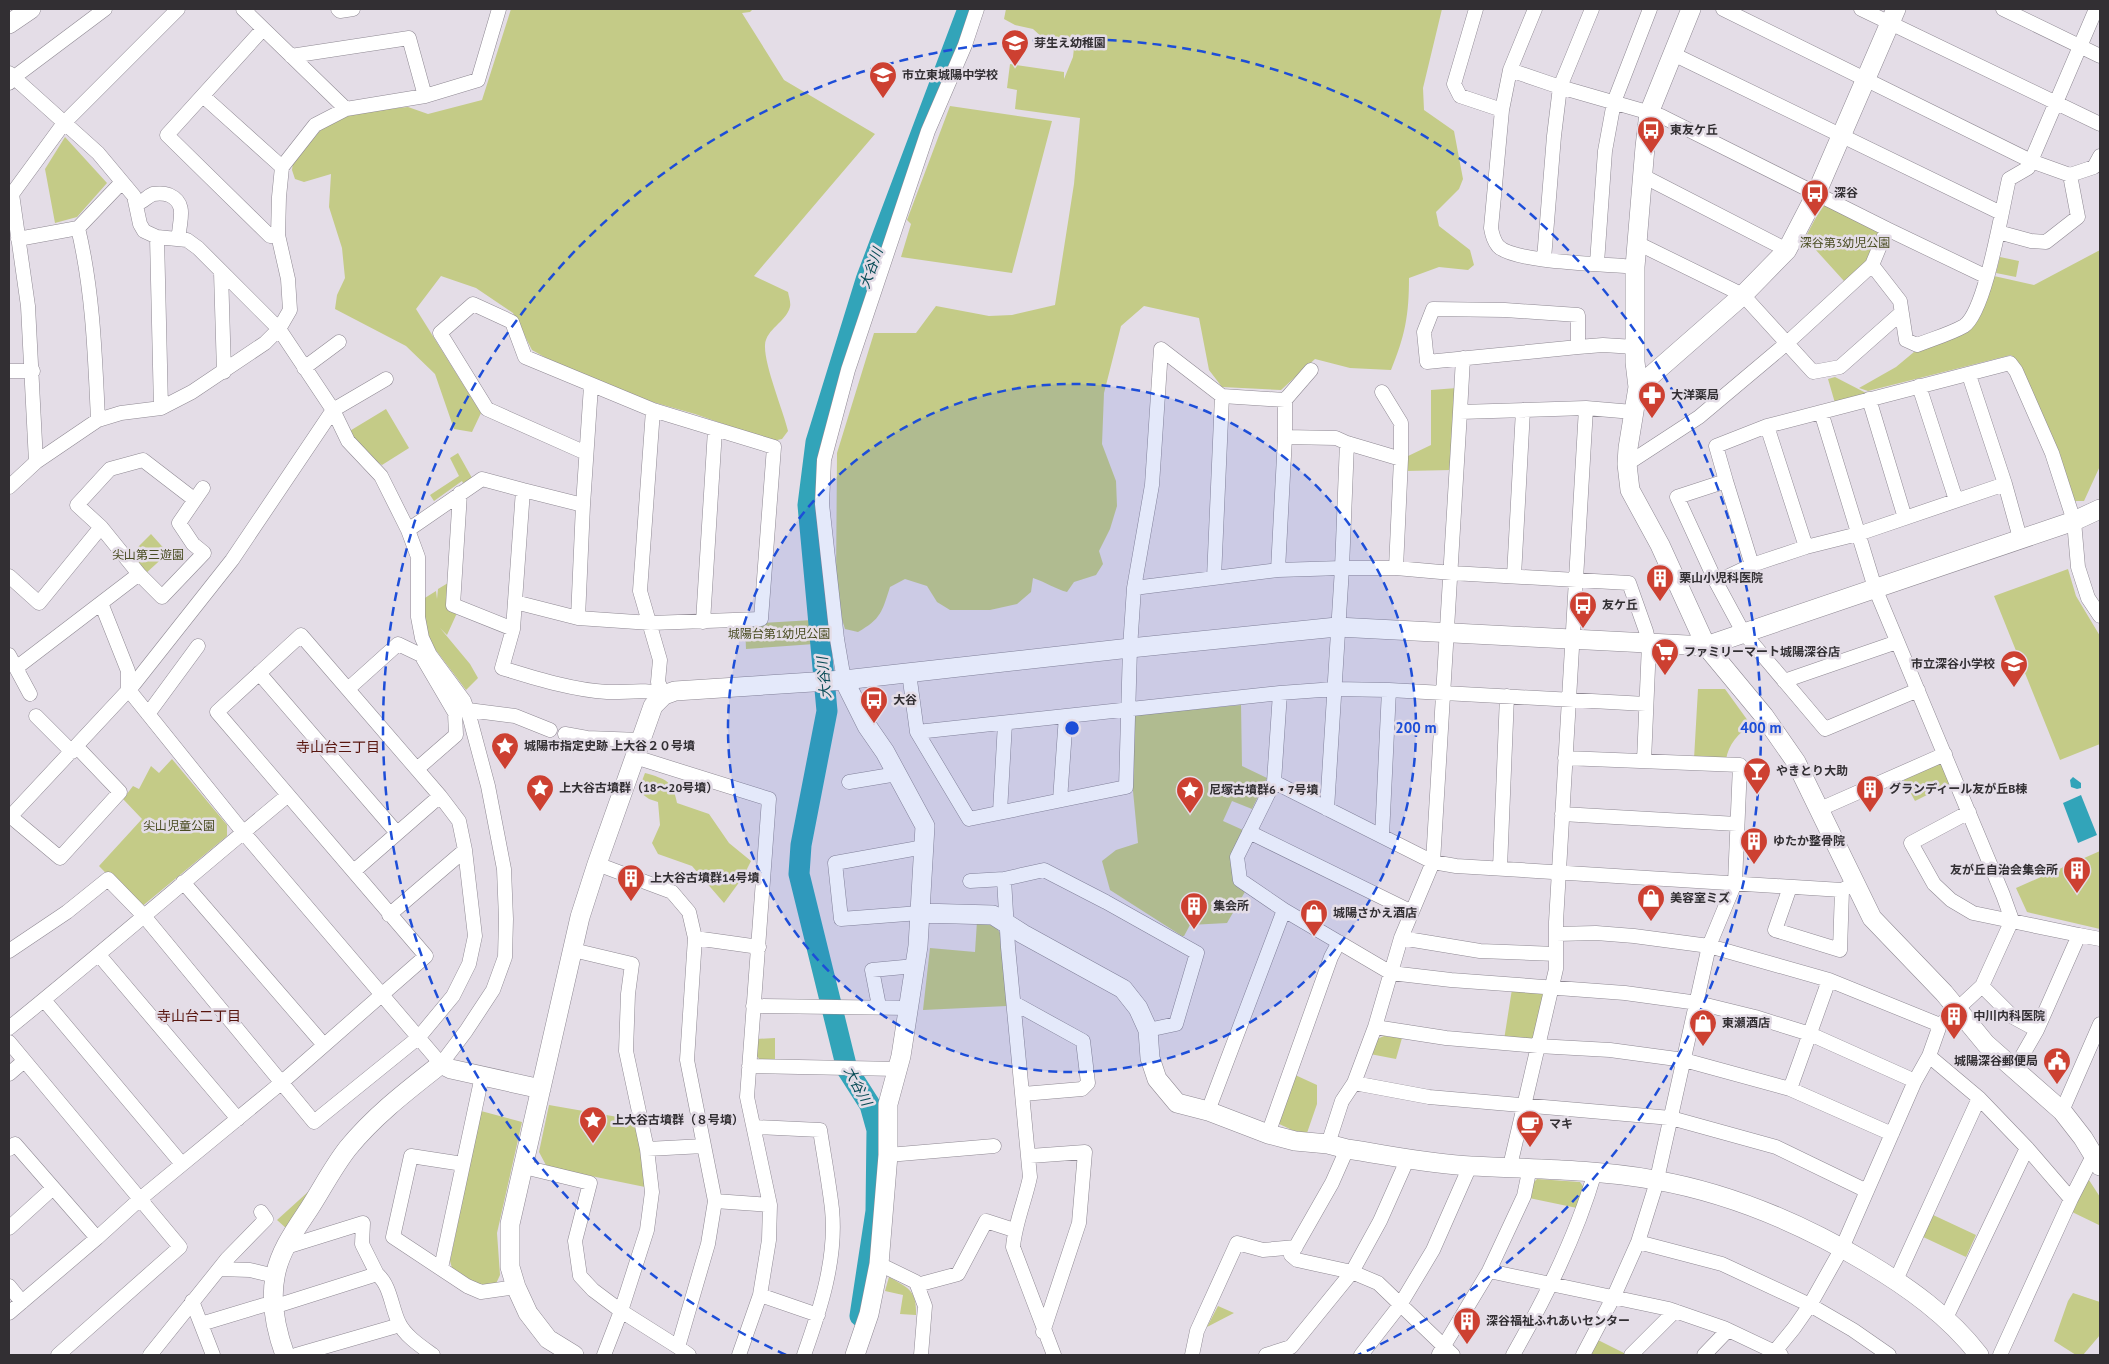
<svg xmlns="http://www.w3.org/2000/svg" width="2109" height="1364" viewBox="0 0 2109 1364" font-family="'PT Sans','Noto Sans JP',sans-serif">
<rect width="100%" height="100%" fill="#e4dde7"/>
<path fill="#c4cb87" d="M511,9h242l-3,3 -8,1 42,67 91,54 -121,142 34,16c1,5 3,11 2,15 -4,15 -24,22 -25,38 -1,20 18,65 23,86l-6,8 -10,2 -77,-27 -99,-28 -64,-36 -19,-37 -37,-25 -35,-12 -25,33 65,104 -9,19 -18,-3 -19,-55 -29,-28 -71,-37 2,-14 8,-17 -3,-30 -13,-41 2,-33 -27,8 -9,-3 -3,-9 1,-8 32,-37 33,-13 50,-5 20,7 54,-14z
M1006,9h436l-19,79 1,22 30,21 9,48 -4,10 -23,23 3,14 31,24 4,15 -6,5 -29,-3 -30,11c0,37 -4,58 -18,92l-41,-2 -35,-9 -34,31 -59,-3 -13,-17 -10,-52 -55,-12 -23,20 -17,67 -2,51 14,37 1,25 -7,23 -11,22 4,13 -7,11 -22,7 -7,10c-12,-3 -21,-10 -34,-14l-2,14 -14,12 -27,6h-40l-13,-8 -10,-16 -22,-7 -15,8c-8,25 -9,32 -32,45l-13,-3 -6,-19 -3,-26 1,-131 37,-120h42l20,-27 53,10 23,-1 43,-10 19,-121 6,-66 -65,-9 2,-19 -10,-2 3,-24 54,8v7l9,-22 1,-9 -6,-5 -24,-4 -11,-10 -18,-4 -11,-6z
M950,106l102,15 -40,152 -111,-16 10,-33 -4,-4z
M65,137l42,46 -30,34 -22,6 -10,-54z
M1830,205l46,23 3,6 -12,28 -23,19 -39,-43 17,-32z
M2100,250v216l-16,35h-9l-19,-56 -36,-80 -9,-10 -143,36 -9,-3 37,-21 18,-15 56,-23 24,-53 40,9z
M2000,257l19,4 -3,16 -20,-4z
M1835,377l31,16 -31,10 -7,-24z
M1457,388l-5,82 -47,1 1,-14 25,-12v-55z
M386,409l23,39 -27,17 -13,-9 -21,-24z
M458,453l14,25 -9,5 -1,-2 -28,20 -4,-6 29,-19 -9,-18z
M151,534l17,19 -24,22 -15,-19z
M2068,569l8,27 24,40v108l-40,16 -66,-164z
M448,583l9,30 -10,22 -7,-7 30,36 8,14 -12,12 -37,-49 -9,-40 16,-10 1,8 1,-10z
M813,620l1,24 -68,5 -1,-25z
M1698,689h27l26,36c-12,8 -23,19 -25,35l-32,-1z
M1241,705l1,61 25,12 -15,31 -20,-8 -9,20 20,9c-15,30 -9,32 3,60l-19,33 -37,2 -6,11h-2l-72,-46 -8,-29 14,-11 22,-7 -5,-52 1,-76z
M1942,758l11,24 -38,19 -13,-24z
M172,759l55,66v11l-87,72 -41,-42 43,-47 -19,-20 10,-13 6,3 12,-23 8,7z
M645,773c21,6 28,8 32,30l32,11 20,29 22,18 -8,16 -19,26 -32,-37 -34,-12 -6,-11 8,-18 -2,-23 -9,-3 -11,-8z
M2100,851v78l-73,-17 -11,-24z
M977,921l19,6 4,6 7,73 -84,4 7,-62 45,4z
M1512,989l34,3 -13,50 -29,-2z
M1384,1036l18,2 -6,21 -26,-5 7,-15z
M775,1038v23h-14l-5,-6v-16z
M1293,1074l24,11v19l-10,29 -13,-2 -19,-9z
M549,1105l86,15 7,36 3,31 -98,-20 -8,-15z
M481,1111l41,11 -25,111 3,42 -5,11h-15l-28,-18 -2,-7z
M1537,1179l43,3 5,7 -8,19 -48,-10 3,-14z
M2089,1180l11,17 -1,28 -29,-14 13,-29z
M309,1191l-22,38 -10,-9z
M1931,1214l45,21 -10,22 -45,-21z
M889,1277c19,11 28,13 27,38l-16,-1 3,-19 -18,-4z
M2073,1293l27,9v33l-17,20h-7l-22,-14 14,-40z
M1218,1306l16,7 -27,14z
M1598,1340l28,14 -36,1z"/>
<path fill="#32a4b9" d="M2073,777l8,6v5l-4,1 -6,-2 -1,-7z
M2081,795l16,40 -19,8 -15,-40z"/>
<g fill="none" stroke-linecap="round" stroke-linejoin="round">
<path stroke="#32a4b9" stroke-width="21" d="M860,1316l16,-105 1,-81 -7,-25 -23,-36 -48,-195 2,-29 26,-134 -19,-206 8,-63 50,-162 102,-271"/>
<g stroke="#8f8993" stroke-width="15">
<path id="street" d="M243,9l103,100
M338,9l2,2 13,-2
M1476,9l-22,75 6,12 42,14
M1535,9l-25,61 -8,40 -11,118c1,6 3,13 7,18 15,17 111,18 137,21
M1723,9l308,152 39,14 24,-8 6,-11
M1861,9l239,115
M2003,9l97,47
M263,29l-96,106 103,101 8,-1
M1673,54l328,159
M291,56l118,-18 16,58
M1510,70l50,17 101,29 226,113 -15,36 28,36 6,39 11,5c15,-6 33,-11 47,-19 22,-15 38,-118 45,-147l19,-11 68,-159
M9,73l89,80 36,43 6,28 4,7 13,6 30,3 11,8 81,81 54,81 15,31 33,35 27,54 10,27v60l4,21 8,17 34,46 5,14 19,71 16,83 2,50 -1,38 -12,33 -27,41 -25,33 -198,-232 -115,-143v-18l-27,-68
M9,83l4,-5 92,-69
M203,96l79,71
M1643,176l144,74
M136,204c8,-2 10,-7 17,-10 6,-1 11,-1 16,1 20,9 9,28 10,43
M78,228c15,63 17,127 20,192
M1887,229l100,48
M1998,232l33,9 15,1 32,-25 -8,-42
M157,237l4,171
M18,239l60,-11 44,-46
M1637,243l106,52 70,77 27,-5 61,-54
M1544,259l10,-123 6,-49 32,-78
M1597,263l8,-112 9,-49 36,-93
M221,272l3,100
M1578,347v-32l-73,-5 -72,-1 -9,23 3,30 151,-15 25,-2 32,2
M304,368l35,-26
M9,371h24
M1969,375l36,109 15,54
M591,386l-8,119 -60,-15 -10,139 -11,39c33,10 70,22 105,24 20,1 38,-4 57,3
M1919,386l37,114
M1382,392l19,31v36
M1869,399l36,119
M1285,400l26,-30
M653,410l-13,181 20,69 -2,22 6,13
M1460,412l3,-54
M1767,426l39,121
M1285,437l51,1 11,5 54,16 -5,109
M36,462l-8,-156 -16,-112 52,-71 114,-114
M1627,464l72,-47 88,-74 85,-78
M1726,481l26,84
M9,487l27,-25 53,-36 9,-6 23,-7 40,-5 31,-16 73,-49 14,-14 11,-19 -2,-31 -10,-44 1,-38 3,-30 33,-42 31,-16 79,-13 53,-16 21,-71
M460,493l-7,112 60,24
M101,527l-24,-22 33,-36 33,-9 52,40
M408,530l74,-51 41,11
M139,574l23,23 42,-44 -11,-9 -14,-21 24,-35
M9,576l30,27 62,-76 38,47 -123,94
M1514,576l9,-166
M1214,578l8,-182
M1716,582l36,-17 54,-18 52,-13 147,-50
M1134,588l144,-18 64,-2h54l56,5 177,10 17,48 3,13 -5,117
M515,602l63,16 73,5 110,-4 13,-172 -121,-37 -128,-53 -13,-35 -39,-18 -33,29 47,76 99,44
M578,618l5,-113
M703,622l12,-192
M9,655l21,39
M259,673l138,160
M909,673l8,59 52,87 157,-32 4,-139 4,-60 18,-103 9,-136 61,47 63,4v37l-7,133
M844,680l-7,-41 -15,-135 2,-44 24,-90 80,-239 37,-86 12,-36
M1784,681l113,-39
M348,689l50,-45 23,11 34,58 1,22 -39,34
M1918,690l-93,39 -82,-97 -27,-50 -39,-85 49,-16 -10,-35 51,-20 243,-63 6,8 36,82 22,68 4,46 10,31 12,18
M1280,693l-6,89 -37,75 3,23 44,30 107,63 60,7 174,13 73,10 57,14 55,17 105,47
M468,710l47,6 35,14
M148,714l50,-68
M36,716l36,36
M917,732l363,-39 55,-4 54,1 257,14
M565,734l22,4 53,2
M635,757l134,42 -22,298 23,108 -1,35 -9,55 -21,60
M1565,758l175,7 -5,118 -26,63 -54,242 -17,54 -24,54 -31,59
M849,782l48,-8
M1274,782l159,80 23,4 386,24 12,-6
M1060,800l6,-84
M1327,809l15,-241 5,-125
M1820,809l125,-55
M1000,812l5,-89
M1969,812l-58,31 23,41 17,16 22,13 106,22 -42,95 -23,40
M1562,814l175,10
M10,816l50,42 60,-66 -43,-45
M9,818l125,-134 98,-124 101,-150 53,-31
M1249,832l163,80
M1382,836l7,-146
M597,864l75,28 17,20 6,26 -8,122 28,141 -7,43 -30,103
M1500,868l7,-172
M354,871l86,-75
M970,881l34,-2
M183,882l141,163
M1790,887l-15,43 65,20 2,-60
M920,913l-79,6 -6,-56 89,-16
M1556,934l40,-1 38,3 75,10 120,34 111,45
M2079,935l21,4
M695,938l64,9
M1401,938l79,13 76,3
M573,950l59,14 -4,30 -2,57 21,98 5,43 -5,38 -26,81 -17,44
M9,951l58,-39 41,-33 36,37 170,206 105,-85 34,-41 16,-32 6,-28 -10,-86
M99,955l139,164
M1982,986l31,31 24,13
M44,1000l138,164
M1014,1003l69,38 5,42 -6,6 -59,5
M753,1006l156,2
M879,1006l-7,-36 43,-4
M1375,1027l71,11 92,8 72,4 74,10 106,29 102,45
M9,1028c94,-76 185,-155 278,-232
M9,1042l171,205 -122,108
M1929,1056l50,42 48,50 44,51
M749,1066l149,3
M9,1074l14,-12
M1354,1083l75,14 242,21 105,29 91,44
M1790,1089l39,-109
M1208,1111l76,-201
M2062,1111l38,-87
M754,1127l66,3c4,26 9,53 12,79 5,50 -12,101 -28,146
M1268,1134l63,-177 8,-15
M1328,1144l14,-43 12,-18 21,-56 26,-89 32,-76 27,-450 126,-4 47,4
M9,1149l6,-5 82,94
M647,1149l57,-3
M1347,1149l-15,34 -41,72 6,5 55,12 26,11 75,72
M888,1155l106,-9
M1030,1156l55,-4 -6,71 -36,109
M463,1164l-52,-8 -18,81 74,49 14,6 35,-5
M1510,1166l46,-197v-47l30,-514
M524,1167l66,16 -15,58 5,35 13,14 28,21 57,36 11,8
M715,1201l55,4
M9,1228l44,-40
M1638,1242l84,22 88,41 43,25 36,25
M286,1247l77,-24 -1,21 15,30
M879,1264l37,18 9,24 -4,49
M441,1268l41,-192
M219,1269l31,1 25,6
M1489,1271l180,38 55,19 57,27
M1896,1280l83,-182
M917,1285l41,-11 28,-53 28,9
M9,1286l13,16
M760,1295l58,20
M192,1301l21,54
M273,1307l104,-33c14,12 14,33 22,49 6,13 23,24 34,32
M9,1313l88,-75 43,-39 141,-116 145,-127 -209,-244 84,-77 139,161 19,25 6,29 -76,65
M1946,1318l81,-170
M201,1324l63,-19h9
M1439,1354l50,-83 35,-75 6,-29
M150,1355l77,-96 39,-40 -5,-7
M296,1355l104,-30
M1054,1355l-41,-108c2,-24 12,-46 17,-70l-22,-230 -4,-68 40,-9 62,32 91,51 -21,71 -28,6
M1192,1355l5,-24 40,-88 26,7 33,-3
M1266,1355l25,-8 61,-75 28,-51 28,-63
M1361,1355l39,-50 33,-55 37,-84
M1513,1355c33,-58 63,-118 82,-183
M1631,1355l44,-44
M1704,1355l24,-25
M1772,1355l22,-27 16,-23 32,-57 73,-167 14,-25 11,-31 42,-39 30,-66 -9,-25 -128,-307 -54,-176
M2000,1355l71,-156 23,-45"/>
</g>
<g stroke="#8f8993" stroke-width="20">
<path id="secondary" d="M1691,9l-42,104 -4,34 -10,120v95l3,25 -10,61 -1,16 3,26 30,55 46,101 58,70 32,46 76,156 72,75 42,51 76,67 21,27 17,28
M9,24l22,-15
M1638,387l105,-92 44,-45 29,-56 80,-185
M844,680l23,46 18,26 40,74 -7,120 -17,110 -13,48v51l-9,109 -10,50 -14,41
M920,913l73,2 30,19 100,55 15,19 10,22 2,28 7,21 20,24 31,8 60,23 27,7 33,3 19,5c41,6 82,15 124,17 61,3 123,3 184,14 74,13 147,44 211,82 42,25 83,54 113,93
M285,1355c-9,-25 -15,-52 -10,-78 4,-25 20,-47 34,-68 13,-20 24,-42 39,-61 27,-33 60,-58 93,-84l10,5 90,20
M574,1355l-26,-16 -20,-26 -12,-26 -6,-20v-43l70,-307 17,-53 56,-158 11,-11 11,-4 169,-11 286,-32 207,-21 369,19 368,-125 26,-12"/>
</g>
<use href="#street" stroke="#fff" stroke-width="14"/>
<use href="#secondary" stroke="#fff" stroke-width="19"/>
</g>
<circle cx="1072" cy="728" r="344" fill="#1d4ed8" fill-opacity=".12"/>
<g fill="none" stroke="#1d4ed8" stroke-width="2.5" stroke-dasharray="9 6">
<circle cx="1072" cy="728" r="344"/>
<path d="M786 1355A689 689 0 1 1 1358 1355"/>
</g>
<defs>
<g id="school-pin" transform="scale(1.4375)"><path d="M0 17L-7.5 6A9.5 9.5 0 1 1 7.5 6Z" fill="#cd4031" stroke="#e4dde7"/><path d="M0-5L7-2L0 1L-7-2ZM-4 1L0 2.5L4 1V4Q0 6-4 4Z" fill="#fff"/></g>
<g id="bus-pin" transform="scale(1.4375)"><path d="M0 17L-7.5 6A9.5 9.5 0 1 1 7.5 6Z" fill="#cd4031" stroke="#e4dde7"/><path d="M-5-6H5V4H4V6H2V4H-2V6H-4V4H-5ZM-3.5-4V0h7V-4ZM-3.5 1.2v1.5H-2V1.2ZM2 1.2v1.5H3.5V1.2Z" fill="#fff"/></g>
<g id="pharmacy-pin" transform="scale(1.4375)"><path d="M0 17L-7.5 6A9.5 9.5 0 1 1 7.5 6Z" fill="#cd4031" stroke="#e4dde7"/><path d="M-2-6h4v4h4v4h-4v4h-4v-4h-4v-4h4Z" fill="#fff"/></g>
<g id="building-pin" transform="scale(1.4375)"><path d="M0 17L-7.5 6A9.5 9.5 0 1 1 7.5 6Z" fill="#cd4031" stroke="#e4dde7"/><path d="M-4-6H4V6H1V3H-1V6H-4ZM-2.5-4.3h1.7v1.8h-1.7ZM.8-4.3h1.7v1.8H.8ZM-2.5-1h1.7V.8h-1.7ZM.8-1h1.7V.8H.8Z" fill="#fff"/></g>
<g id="supermarket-pin" transform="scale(1.4375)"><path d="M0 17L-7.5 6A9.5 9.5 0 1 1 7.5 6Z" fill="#cd4031" stroke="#e4dde7"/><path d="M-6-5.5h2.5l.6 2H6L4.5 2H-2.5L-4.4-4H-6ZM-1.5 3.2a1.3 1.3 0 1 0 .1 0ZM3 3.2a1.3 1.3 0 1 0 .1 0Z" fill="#fff"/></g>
<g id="sight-pin" transform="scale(1.4375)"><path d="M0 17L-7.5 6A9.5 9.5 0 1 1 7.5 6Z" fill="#cd4031" stroke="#e4dde7"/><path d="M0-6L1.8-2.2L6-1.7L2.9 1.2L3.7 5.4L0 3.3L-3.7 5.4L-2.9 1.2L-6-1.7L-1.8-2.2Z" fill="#fff"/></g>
<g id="bar-pin" transform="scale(1.4375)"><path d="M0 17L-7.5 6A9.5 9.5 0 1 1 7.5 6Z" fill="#cd4031" stroke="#e4dde7"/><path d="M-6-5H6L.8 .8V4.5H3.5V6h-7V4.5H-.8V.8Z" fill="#fff"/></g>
<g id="shop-pin" transform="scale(1.4375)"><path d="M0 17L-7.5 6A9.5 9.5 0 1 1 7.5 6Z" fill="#cd4031" stroke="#e4dde7"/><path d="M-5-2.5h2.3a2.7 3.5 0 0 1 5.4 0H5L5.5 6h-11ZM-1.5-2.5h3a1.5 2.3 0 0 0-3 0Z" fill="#fff"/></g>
<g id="civic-pin" transform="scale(1.4375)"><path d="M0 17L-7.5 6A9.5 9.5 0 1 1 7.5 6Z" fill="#cd4031" stroke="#e4dde7"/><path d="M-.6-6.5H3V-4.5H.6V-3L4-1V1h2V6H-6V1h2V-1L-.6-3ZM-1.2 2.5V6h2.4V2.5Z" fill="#fff"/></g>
<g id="cafe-pin" transform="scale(1.4375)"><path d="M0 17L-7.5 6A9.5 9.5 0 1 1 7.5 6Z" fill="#cd4031" stroke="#e4dde7"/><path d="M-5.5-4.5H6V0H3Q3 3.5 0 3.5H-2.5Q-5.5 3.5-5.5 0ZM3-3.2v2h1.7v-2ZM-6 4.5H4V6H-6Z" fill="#fff"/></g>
</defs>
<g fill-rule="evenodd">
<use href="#school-pin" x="1015" y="43"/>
<use href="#school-pin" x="883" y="75"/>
<use href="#bus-pin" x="1651" y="130"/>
<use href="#bus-pin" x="1815" y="193"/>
<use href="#pharmacy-pin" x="1652" y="395"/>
<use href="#building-pin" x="1660" y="578"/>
<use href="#bus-pin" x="1583" y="605"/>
<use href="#supermarket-pin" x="1665" y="652"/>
<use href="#school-pin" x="2014" y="664"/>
<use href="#bus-pin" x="874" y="700"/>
<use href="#sight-pin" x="505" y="746"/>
<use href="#bar-pin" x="1757" y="771"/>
<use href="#sight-pin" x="540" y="788"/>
<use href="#building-pin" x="1870" y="789"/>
<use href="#sight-pin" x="1190" y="790"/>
<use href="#building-pin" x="1754" y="841"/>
<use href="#building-pin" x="2077" y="870"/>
<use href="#building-pin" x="631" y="878"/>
<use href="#shop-pin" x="1651" y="898"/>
<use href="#building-pin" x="1194" y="906"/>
<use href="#shop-pin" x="1314" y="913"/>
<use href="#building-pin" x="1954" y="1016"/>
<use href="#shop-pin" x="1703" y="1023"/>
<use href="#civic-pin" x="2057" y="1061"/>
<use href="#sight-pin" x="593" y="1120"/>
<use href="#cafe-pin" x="1530" y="1124"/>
<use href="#building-pin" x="1467" y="1321"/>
</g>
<g text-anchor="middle" stroke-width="5" stroke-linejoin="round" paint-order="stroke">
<g font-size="12" font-weight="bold" fill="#322f33" stroke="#e4dde7" text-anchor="start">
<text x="1034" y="47">芽生え幼稚園</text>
<text x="902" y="79">市立東城陽中学校</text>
<text x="1670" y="134">東友ケ丘</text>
<text x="1834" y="197">深谷</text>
<text x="1671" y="399">大洋薬局</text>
<text x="1679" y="582">栗山小児科医院</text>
<text x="1602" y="609">友ケ丘</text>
<text x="1684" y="656">ファミリーマート城陽深谷店</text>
<text x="1995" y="668" text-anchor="end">市立深谷小学校</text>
<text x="893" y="704">大谷</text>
<text x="524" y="750">城陽市指定史跡 上大谷２０号墳</text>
<text x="1776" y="775">やきとり大助</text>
<text x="559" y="792">上大谷古墳群（18～20号墳）</text>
<text x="1889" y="793">グランディール友が丘B棟</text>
<text x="1209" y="794">尼塚古墳群6・7号墳</text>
<text x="1773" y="845">ゆたか整骨院</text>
<text x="2058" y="874" text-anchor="end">友が丘自治会集会所</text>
<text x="650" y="882">上大谷古墳群14号墳</text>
<text x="1670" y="902">美容室ミズ</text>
<text x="1213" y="910">集会所</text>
<text x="1333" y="917">城陽さかえ酒店</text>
<text x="1973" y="1020">中川内科医院</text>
<text x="1722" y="1027">東瀬酒店</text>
<text x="2038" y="1065" text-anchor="end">城陽深谷郵便局</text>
<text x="612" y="1124">上大谷古墳群（８号墳）</text>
<text x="1549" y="1128">マキ</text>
<text x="1486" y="1325">深谷福祉ふれあいセンター</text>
</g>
<g font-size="12" fill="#494c22" stroke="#e4dde7">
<text x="1845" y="247">深谷第3幼児公園</text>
<text x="148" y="559">尖山第三遊園</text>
<text x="779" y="638">城陽台第1幼児公園</text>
<text x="179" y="830">尖山児童公園</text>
</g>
<g font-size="14" font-style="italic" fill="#094c57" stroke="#e4dde7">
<text transform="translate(871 268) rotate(-70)" y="5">大谷川</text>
<text transform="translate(824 678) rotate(-95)" y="5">大谷川</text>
<text transform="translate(858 1086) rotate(62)" y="5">大谷川</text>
</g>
<g font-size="14" fill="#57140d" stroke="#e4dde7">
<text x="338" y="752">寺山台三丁目</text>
<text x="199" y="1021">寺山台二丁目</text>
</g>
</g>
<circle cx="1072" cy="728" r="8" fill="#1d4ed8" stroke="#e4dde7" stroke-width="2.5"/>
<g font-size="15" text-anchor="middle" font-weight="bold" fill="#1d4ed8" stroke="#e4dde7" stroke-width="5" stroke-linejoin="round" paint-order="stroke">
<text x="1416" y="733">200 m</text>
<text x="1761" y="733">400 m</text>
</g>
<rect width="2109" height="1364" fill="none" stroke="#322f33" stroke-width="20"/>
</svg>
